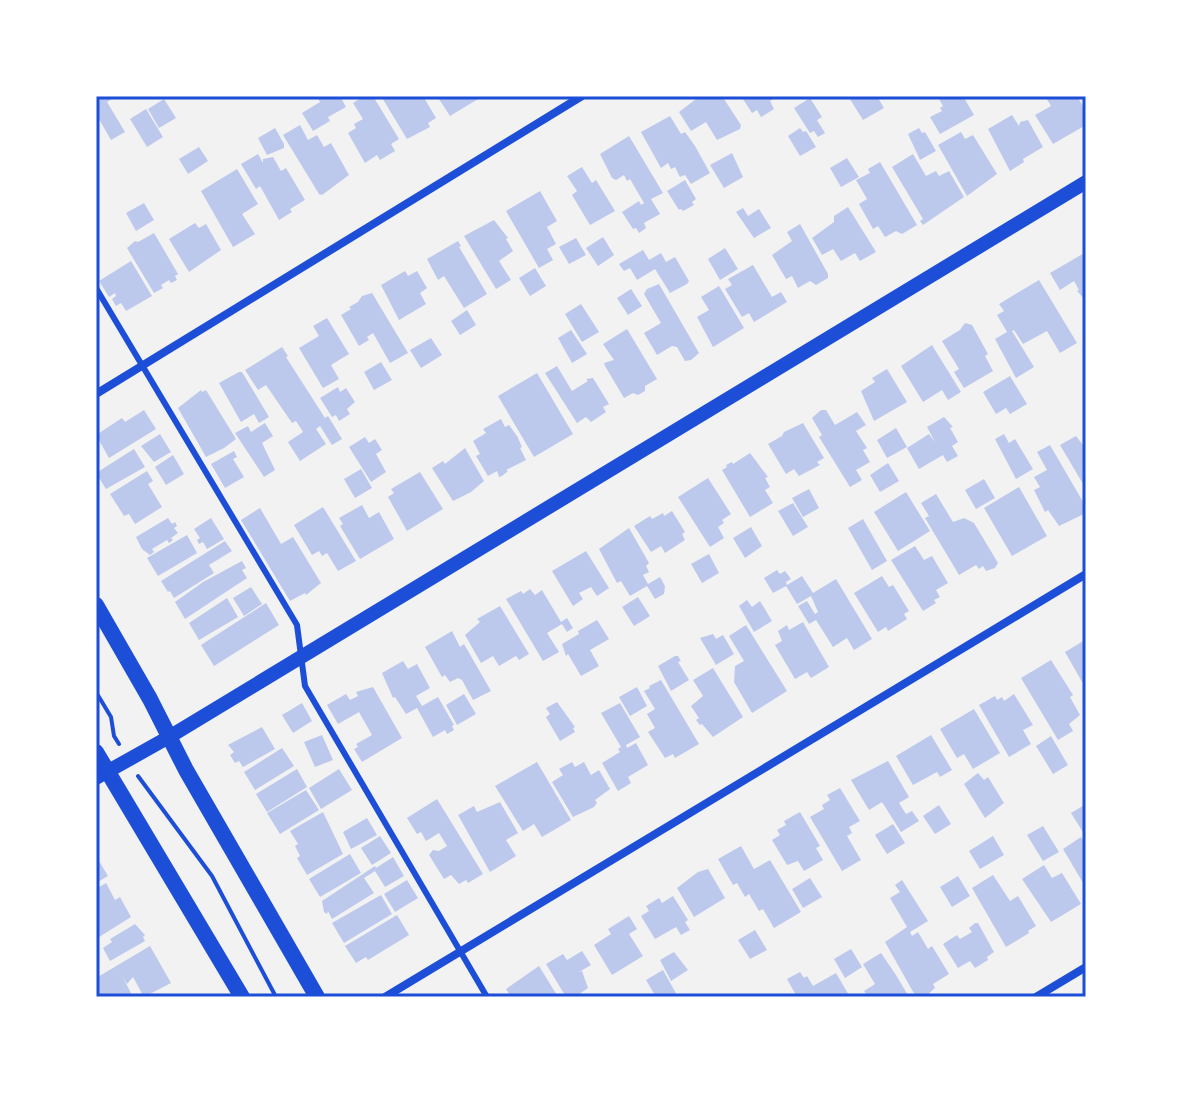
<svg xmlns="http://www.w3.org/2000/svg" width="1182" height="1093" viewBox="0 0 1182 1093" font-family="Jost,sans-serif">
<rect width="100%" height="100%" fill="#f2f2f2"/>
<path fill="#bdc9ec" d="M96,96h21l-10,6 18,30 -14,8 -15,-26z
M317,96h23l6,11 -18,10 2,4 -17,10 -11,-18 18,-11z
M364,96h9l26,43 -8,5 4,7 -15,9 -3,-5 -12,8 -17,-30 8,-5 -2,-4 9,-5 -10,-16z
M381,96h42l13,22 -8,5 2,4 -23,12z
M437,96h46l-33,20z
M700,96h22l19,29 -1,4 -23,11 -11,-18 -15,9 -12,-19z
M741,96h37l-8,5 4,8 -13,8 -4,-7 -5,3z
M848,96h29l7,12 -21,12z
M963,96l11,19 -34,19 -10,-17 12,-6 -2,-3 3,-2 -5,-9z
M1045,96h32l9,15v14l-33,19 -18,-29 16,-9z
M810,98l12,19 -5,3 8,13 -7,4 -4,-6 -4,2 -16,-25z
M164,99l12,19 -17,10 -11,-19z
M146,109l17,28 -16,10 -17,-28z
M1012,115l7,11 1,-4 8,-2 15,27 -20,12 1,3 -14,9 -22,-42z
M670,116l11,18 4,-2 10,14 15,27 -19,11 -6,-9 -5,2 -5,-10 -4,2 -3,-6 -7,5 -20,-36z
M300,125l8,15 9,-5 7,12 7,-4 18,32 -27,20 -3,-1 -36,-59z
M275,128l9,16v4l-17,7 -9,-17z
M800,128l3,4 3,-1 10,16 -16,9 -12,-20z
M919,128l3,5 3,-1 11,19 -16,9 -12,-26z
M961,132l4,7 8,-4 24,39 -30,22 -29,-51z
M629,136l34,57 -12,6 9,15 -16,9 2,5 -7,5 -3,-5 -3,1 -11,-17 17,-11 2,4 3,-2 -14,-24 -3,2 -3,-6 -8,5 -4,-2 -12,-24z
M199,147l9,14 -20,13 -9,-15z
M732,153l11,24 -19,11 -14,-23z
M258,154l5,9v-4l10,-2 8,14 5,-3 19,32 -15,9 2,3 -13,8 -19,-34 -4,3 -15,-25z
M913,154l13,22 10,-5 3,5 10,-5 15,26 -41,28 -3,-4 3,-2 -31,-52z
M847,158l12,19 -18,10 -11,-19z
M880,162l37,63 -15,9 -6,-3 -11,6 -7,-11 -5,3 -14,-25 8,-5 -11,-19 14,-7 -2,-4z
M582,167l10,16 4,-3 19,31 -25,14 -18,-30 5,-4 -10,-15z
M237,169l21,35 -16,10 13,20 -22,13 -32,-56z
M685,180l11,19 -4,3 2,3 -11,6 -2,-2 -2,1 -12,-19z
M540,191l17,30 -10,6 9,17 -9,5 6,11 -14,8 -33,-57z
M144,203l10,17 -18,11 -10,-18z
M848,207l28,45 -16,9 -5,-8 -14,8 -8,-12 -11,6 -10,-17 22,-16v-6z
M743,208l5,8 11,-7 12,19 -17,10 -18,-26z
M494,220l14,18 -2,1 7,12 -14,10 12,19 -15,9 -32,-53z
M195,223l4,5 7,-4 15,26 -32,22 -20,-33z
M800,224l28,50v4l-12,7 -6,-4 -12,7 -6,-12 -6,3 -14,-24 20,-14 -5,-9z
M154,233l24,41 -3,2 2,4 -6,3 -2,-3 -8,5 2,3 -9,5 -27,-45 8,-7 3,1z
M603,237l11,18 -16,11 -12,-18z
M576,238l10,17 -17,9 -10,-17z
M458,241l3,5 -2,1 28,47 -23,14 -20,-32 -6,4 -11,-21z
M725,248l13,21 -18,11 -12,-21z
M643,250l6,10 12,-7 5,9 9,-5 14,24 -2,3 -17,9 -15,-24 -18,11 -7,-12 -6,3 -5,-7z
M1086,252v49l-9,-10 2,-1 -5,-9 -14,9 -10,-17z
M131,261l21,35 -26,15 -5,-8 -5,3 -4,-7 4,-3 -1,-3 -6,4 -10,-16z
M753,265l19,32 9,-5 6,10 -33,20 -5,-9 -7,4 -17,-28 7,-4 -4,-6z
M535,268l11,18 -16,10 -11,-18z
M405,271l3,5 9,-5 10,17 -7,5 6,11 -27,16 -18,-35z
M1039,280l38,63 -17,10 -13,-22 -24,13 -9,-14 -2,1 22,36 -18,11 -21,-39 12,-7 -10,-17 7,-4 -5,-7z
M659,284l40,69 -8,7 -6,1 -8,-14 -5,-1 -15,9 -13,-22 17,-10 -17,-29 3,-5z
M719,286l25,42 -31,19 -16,-30 12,-7 -8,-13z
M631,289l11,17 -14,9 -11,-17z
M372,293l36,60 -18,10 -17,-30 -6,4 2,3 -10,6 -18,-31 10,-6 -2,-2 9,-5 4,-6z
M581,304l18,28 -17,10 -17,-28z
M467,310l9,15 -16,10 -9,-14z
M327,318l22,36 -18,11 8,14 -16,9 -24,-40 20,-12 -6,-10z
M965,323l7,2 5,9 11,20 -3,2 8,15 -29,17 -10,-16 5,-3 -17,-28 18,-11z
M627,329l30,50 -12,7v5l-7,4 -5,-2 -9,5 -19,-32 -1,-3 10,-3 -11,-16z
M571,330l16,24 -15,9 -14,-25z
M431,338l11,17 -21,13 -11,-18z
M932,345l29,47 -13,8 -6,-10 -19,12 -22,-36z
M282,347l6,9 -2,1 39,61 3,-2 14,23 -10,6 -12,-19 -4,3 10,15 -26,17 -12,-19 15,-10 -7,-11 -4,2 -26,-38 -8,5 -13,-20z
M381,362l11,18 -18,10 -10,-18z
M557,366l15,25 16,-10 -2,-2 7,-1 16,26 -6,3 3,5 -15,10 -5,-5 -9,6 -32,-50z
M887,369l20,33 -33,19 -13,-30 14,-9 -3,-4z
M239,372h3l27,45 -10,6 -5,-9 -13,8 -22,-39z
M537,373l36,61 -39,23 -36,-61z
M1010,376l17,28 -17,10 -4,-6 -10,6 -13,-22z
M338,387l2,5 6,-4 9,14 -8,7 3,5 -11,7 -3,-6 -4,2 -12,-19z
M201,390l1,2 4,-2 30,49 -12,9 -18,9 -28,-49z
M144,410l12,19 -47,29 -13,-23 26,-17 3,4z
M821,410h5l9,15 22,-13 9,13 -10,6 11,17 -4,2 7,12 -14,8 6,10 -12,7 -31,-50 3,-2 -10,-17z
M944,417l9,10 -3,1 8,14 -6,4 6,10 -11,6 -4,-7 -24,14 -12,-21 22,-14 6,8 -8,-15z
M501,419l4,8 4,-2 8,11 5,11 -2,1 6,12 -20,10 2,1 -6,5 -3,1 -2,-6 -9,5 -12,-20 4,-2 -7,-13 13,-8 -3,-4z
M265,423l8,13 -11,7 13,27 -11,7 -29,-44 13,-7 3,6z
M803,423l21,35 -7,4 3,3 -21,11 -5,-7 -8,5 -18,-30 14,-8 2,-4z
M896,428l11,19 -20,11 -10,-18z
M160,434l11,18 -17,10 -13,-16z
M1004,434l5,9 6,-4 18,30 -17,10 -21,-40z
M1076,436l10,13v40l-26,-44z
M365,437l4,6 6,-4 7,11 -6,4 10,18 -15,10 -22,-35z
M1050,445l36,62v6l-27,13 -11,-16 -3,2 -11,-22 6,-3 -6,-10 13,-7 -10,-18z
M465,448l19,33 -13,11 -18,9 -21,-33 11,-7 2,3z
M134,449l11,18 -39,22 -10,-16z
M234,451l3,6 -4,2 11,18 -19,11 -14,-24z
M750,453l18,24 -3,1 5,9 -5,3 8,13 -23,14 -28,-47 5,-3 -1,-2 6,-3 1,2z
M173,455l11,19 -18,11 -11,-18z
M888,463l11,18 -19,11 -10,-17z
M361,469l11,19 -17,10 -11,-19z
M147,471l6,10 -5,3 14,23 -27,17 -6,-10 -5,2 -14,-22z
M420,472l23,37 -36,22 -19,-34 6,-4 -3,-4z
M708,478l23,36 -9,6 2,3 -6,4 6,11 -14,9 -32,-50z
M984,479l11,19 -19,11 -11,-19z
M1019,487l28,49 -35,20 -28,-48z
M809,489l10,19 -16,9 -11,-19z
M906,492l24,39 -32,20 -24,-39z
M936,494l17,28 11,-4 10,5 24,40 -3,5 -9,3 -3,-5 -4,3 -3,-4 -17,10 -34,-57 4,-2 -8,-13z
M793,503l15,24 -15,9 -15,-25z
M362,505l7,13 10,-6 15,27 -34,20 -20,-33 3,-2 -4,-6z
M323,507l33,54 -18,10 -11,-18 -5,3 -3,-5 -7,4 -18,-30z
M260,508l21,36 12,-7 28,46 -15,12 -1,-2 -15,8 -49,-81z
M672,511l13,21 -3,2 3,6 -20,13 -4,-7 -10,6 -17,-26 16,-10 2,3 11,-6 1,3z
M168,518l4,6 3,-2 2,4 -3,2 4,5 -7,5 2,2 -4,3 -2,-3 -15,9 2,3 -4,3 -8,-6 -6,-12z
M211,518l13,21 -17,10 -4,-7 -4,2 -2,-4 3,-2 -6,-9z
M863,519l24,42 -15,9 -24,-42z
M751,527l11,19 -17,12 -12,-20z
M629,528l20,35 -3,3 3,6 -6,3 5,9 12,-7 5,9 -1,8 -9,5 -8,-13 -17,10 -9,-15 -4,2 -18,-34z
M187,535l10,18 -39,23 -11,-18z
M225,541l7,10 -23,14 5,8 -40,25 -4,-7 -2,1 -7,-11z
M915,546l9,14 8,-4 16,27 -12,7 4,7 -6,3 2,3 -13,8 -32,-51z
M586,551l23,37 -12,8 -6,-9 -12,6 4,6 -10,7 -21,-35z
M709,554l10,19 -17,10 -11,-19z
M242,561l4,7 -4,2 5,8 -62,41 -10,-17 28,-20z
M777,570l3,4 5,-3 6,8 -5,3 1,3 15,-9 11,17 23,-14 36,60 -18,11 -7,-12 -14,9 -17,-27 -7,4 -11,-18 9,-5 8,13 3,-2 -7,-16 -14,8 -11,-18 -13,7 -9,-15z
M882,576l7,11 4,-2 16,26 -5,3 3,5 -19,12 -2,-4 -8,5 -24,-39z
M251,587l11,17 -18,12 -11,-18z
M530,589l5,6 7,-5 19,32 6,-4 6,10 -6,4 -5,-8 -15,9 12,19 -16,9 -37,-62 15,-8 2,3z
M638,597l12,19 -16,10 -12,-19z
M227,598l11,19 -39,23 -10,-17z
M747,600l5,7 8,-6 12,20 -18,11 -15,-26z
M266,603l13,22 -65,41 -13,-21z
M500,606l29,48 -10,6 -3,-4 -17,10 -6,-10 -12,7 -16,-28 15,-13 -3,-3z
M597,620l12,19 -19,11 9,16 -18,10 -13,-22 -2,2 -4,-12 17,-10 -1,-3z
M803,622l26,45 -18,11 -4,-6 -12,7 -20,-34 7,-4 -4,-10 9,-6 2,5z
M746,625l41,66 -35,22 -18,-31 1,-16 9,-5 -15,-25z
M452,631l8,16 4,-3 27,47 -18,9 -11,-20 -4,-2 -8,4 -5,-7 -3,2 -17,-30z
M713,634l3,5 7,-4 11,19 -18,11 -16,-27z
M1085,640l1,2v47l-21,-37z
M675,656h3l3,5 -3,1 11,18 -18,11 -13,-25z
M1051,660l22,35 -3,2 10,18 -11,9 4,7 -15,9 -37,-62z
M403,661l5,8 9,-5 13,24 -14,8 6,10 16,-9 16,28 -2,1 2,4 -7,4 -2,-4 -12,7 -16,-29 -11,6 -11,-17 -2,1 -11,-25z
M713,668l30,49 -30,20 -11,-13 -2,1 -4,-5 3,-2 -8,-12 12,-10 -10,-16z
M661,680l38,64 -24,14 -2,-4 -8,4 -17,-26 7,-4 -8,-14 8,-5 -11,-18 6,-3 -1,-2z
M373,687l29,51 -40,24 -8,-13 4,-2 -2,-3 16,-9 -13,-23 -21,12 -11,-19 19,-11 4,6 8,-4 -2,-4z
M637,687l10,19 -17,10 -11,-19z
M464,694l12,20 -19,11 -11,-20z
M1014,694l19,31 -10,5 8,14 -22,13 -30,-52 16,-9 2,4 5,-3 2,4z
M557,702l18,25 -2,1 2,4 -15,9 -14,-24 4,-3 -4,-6z
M302,703l10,18 -19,12 -11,-18z
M620,703l20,34 -14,8 1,3 9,-5 12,22 -20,12 3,6 -13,8 -16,-28 18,-11 -2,-3 3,-2 -20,-34z
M974,709l26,44 -27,16 -9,-15 -7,4 -17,-29z
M262,727l13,22 -32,18 -4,-6 -4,2 -5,-8 4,-3 -6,-7z
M322,735l11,25 -18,7 -11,-25z
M931,735l21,35 -12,7 -3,-5 -24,13 -17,-29z
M1051,736l17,29 -15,9 -17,-28z
M282,748l12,18 -39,24 -11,-18z
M888,761l21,36 -10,6 7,11 6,-3 7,10 -18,11 -19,-30 -13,8 -18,-30z
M537,762l34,58 -29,17 -8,-13 -11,7 -28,-45z
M572,762l3,5 9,-5 7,13 8,-5 11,19 -15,11 2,3 -3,4 -21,10 -21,-35 11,-7 -4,-6z
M297,769l10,18 -40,25 -11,-18z
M339,769l13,21 -31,19 -12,-21z
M978,773l6,7 4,-3 16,26 -19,15 -21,-34z
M840,788l20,33 -11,6 3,6 -5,3 14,24 -19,11 -32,-54 14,-8 -2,-4 8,-5 -3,-5z
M306,790l13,20 -39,24 -13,-21z
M437,799l46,75 -15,9 -2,-3 -7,4 -8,-9 -7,4 -15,-24 4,-5 6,1 8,-5 -8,-13 -13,8 -5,-9 -4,2 -10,-16z
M500,802l18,31 -12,7 10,16 -26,16 -32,-57 16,-9 3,6z
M1086,804v33l-15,-24z
M939,805l12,19 -16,10 -12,-18z
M323,812l20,42 -36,21 -10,-17 3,-2 -5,-10 3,-2 -8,-13z
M800,812l20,34 -4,2 7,12 -19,11 -6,-10 -11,4 -15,-25 8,-5 -3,-5 9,-5 -2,-4z
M367,818l10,17 -26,14 -8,-17z
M893,824l12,19 -18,11 -12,-19z
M1043,826l16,26 -16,9 -16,-26z
M380,836l11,17 -19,12 -11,-17z
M993,836l11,19 -24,14 -11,-18z
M1081,837l5,8v43l-23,-39z
M741,846l13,23 16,-9 31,52 -27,16 -11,-19 -4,2 -10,-17 -4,3 -8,-14 -4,2 -15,-26z
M350,854l11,19 -41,24 -11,-18z
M96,856l12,20 -12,7z
M393,857l11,19 -19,11 -10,-16 -11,7 10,15 -42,26 -4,-8 -1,3 -3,-2 -2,-11 53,-35 1,2z
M1044,865l8,13 10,-5 19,31 -30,18 -29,-43z
M708,869l17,29 -31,19 -17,-29 21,-16z
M993,875l17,26 8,-5 18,30 -8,5 1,2 -23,14 -34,-59z
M958,876l12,20 -18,11 -12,-20z
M810,878l12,19 -19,11 -11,-19z
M407,880l11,18 -23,14 -11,-18z
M902,880l26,41 -18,11 2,4 6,-4 10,17 4,-3 17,28 -16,10 2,4 -10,9h-9l-31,-55 22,-15 -17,-29 10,-6 -5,-7z
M106,883l9,17 5,-3 11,20 -35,22v-50z
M381,895l11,19 -48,29 -12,-20z
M673,896l15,24 -3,2 5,8 -9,5 -5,-8 -21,12 -14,-23 8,-5 -3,-5 13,-8 3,5z
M397,915l12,20 -41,25 -2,-3 -10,6 -11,-17z
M629,916l8,13 -8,5 14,22 -31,19 -18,-30 17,-11 -3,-5z
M975,923h3l16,29 -7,5 1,3 -13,8 -5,-7 -12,7 -15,-24 14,-9 3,4 12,-7 -3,-4z
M135,924l10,11 -2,2 2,4 -35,20 -7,-13 9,-6 -2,-3z
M755,930l12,20 -17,9 -12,-19z
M150,946l21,37 -27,14 -11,-20 -6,7 -5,-8 9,17 -6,4h-29v-19z
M851,949l11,18 -17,11 -11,-19z
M582,951l9,14 -12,7 3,-1 6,17 -13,9h-9l-20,-33 17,-10 4,6z
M674,952l14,18 -17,11 -11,-21z
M881,953l15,22 13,22h-41l-4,-6 11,-7 -12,-20z
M539,966l19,31h-47l-5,-8z
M663,970l15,27h-22l-10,-17z
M800,972l4,6 3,-2 6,10 23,-13 14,24h-53l-10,-18z"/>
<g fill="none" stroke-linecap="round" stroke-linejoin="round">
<path stroke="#1d4ed8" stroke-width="4" d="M96,692l15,25 3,19 5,8
M138,776l74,100 64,121"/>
<path stroke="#1d4ed8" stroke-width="6" d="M96,288l201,337 8,61 182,311"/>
<path stroke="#1d4ed8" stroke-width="8" d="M96,394l486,-298
M385,997l701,-423
M1036,997l50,-30"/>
<path stroke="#1d4ed8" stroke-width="14" d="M96,778l73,-41 917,-555"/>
<path stroke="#1d4ed8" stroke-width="16" d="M96,605l54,94 36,71 131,227
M96,752l146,245"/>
</g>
<rect width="1182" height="1093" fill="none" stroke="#ffffff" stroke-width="196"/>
<rect x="98" y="98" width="986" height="897" fill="none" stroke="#1d4ed8" stroke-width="3"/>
</svg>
